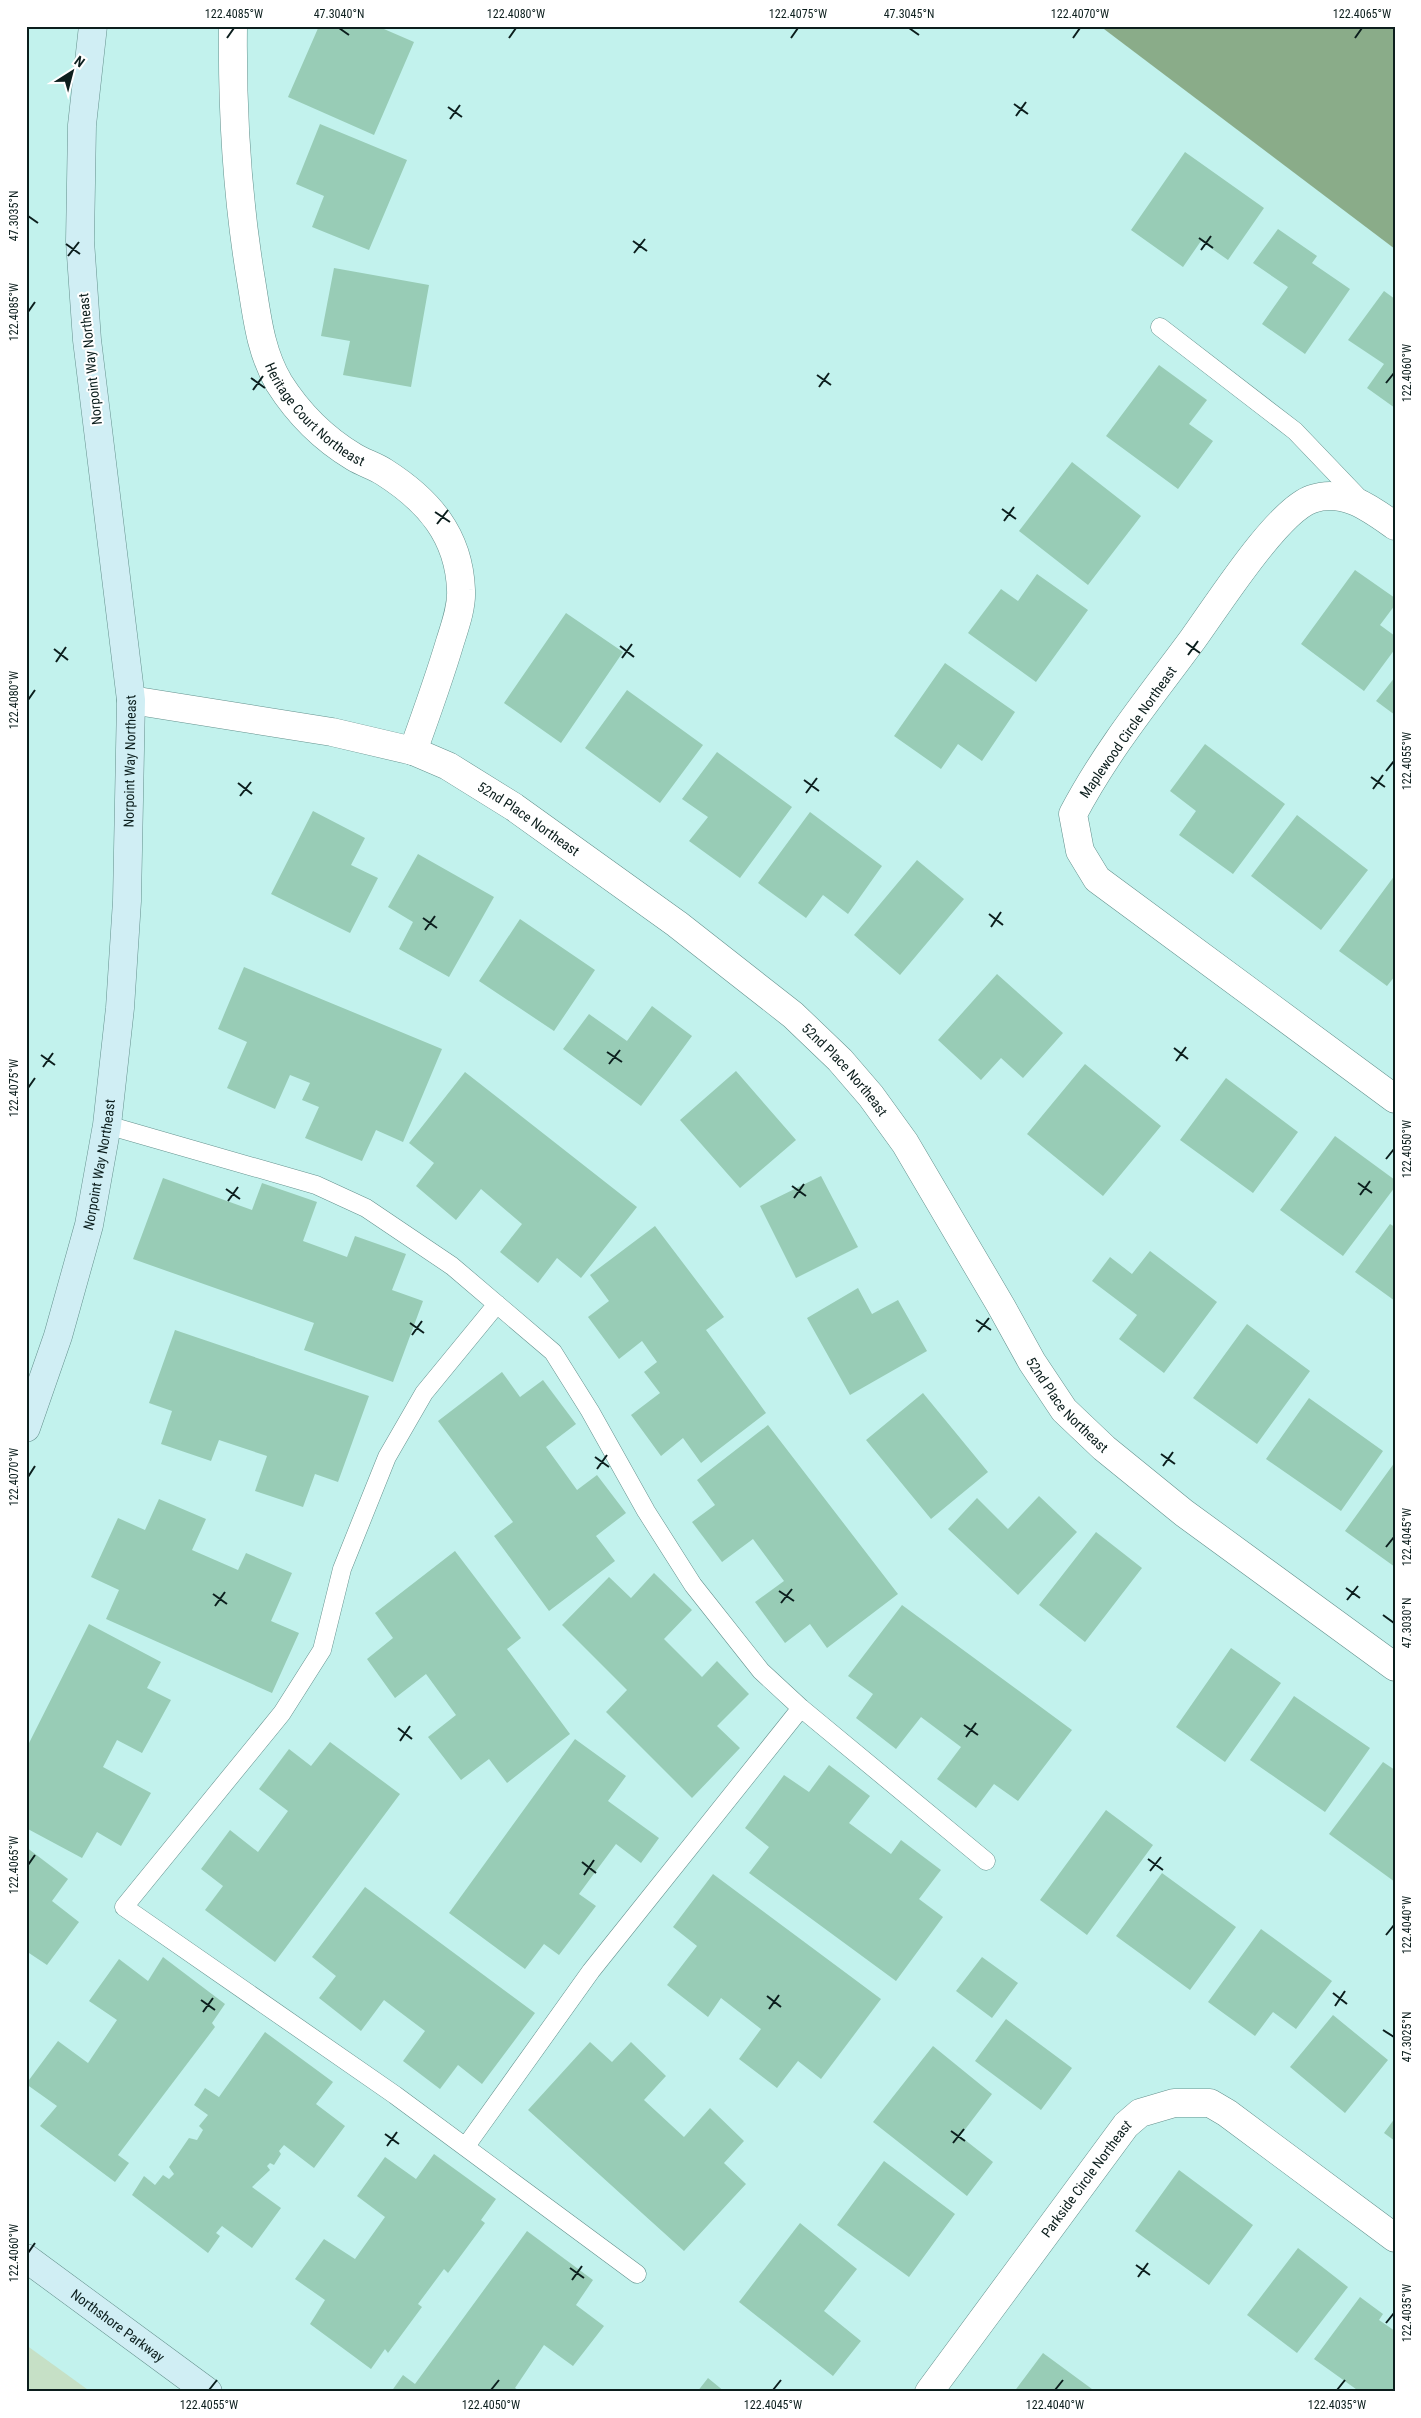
<svg xmlns="http://www.w3.org/2000/svg" width="1421" height="2418" viewBox="0 0 1421 2418" font-family="'Roboto Condensed',sans-serif">
<rect width="100%" height="100%" fill="#c2f2ed"/>
<path fill="#c6e0c6" d="M26,2345l65,47h-65z"/>
<path fill="#8aac89" d="M1100,26h295v223z"/>
<path fill="#98ccb6" d="M319,26h58l37,16 -40,93 -86,-38z
M320,124l87,36 -38,90 -57,-23 12,-31 -28,-12z
M1185,152l79,56 -36,52 -27,-19 -18,26 -52,-37z
M1278,229l39,27 -5,7 38,26 -45,65 -43,-30 26,-37 -35,-24z
M334,268l95,17 -18,102 -68,-12 7,-34 -29,-5z
M1384,291l11,8v109l-28,-20 17,-24 -36,-24z
M1159,365l48,35 -18,24 24,17 -35,48 -72,-53z
M1072,462l69,54 -53,69 -69,-54z
M1355,570l40,28v7l-15,20 15,11v13l-31,42 -63,-47z
M1037,574l51,36 -52,72 -68,-49 33,-44 17,12z
M566,613l57,39 -62,91 -57,-40z
M945,663l70,49 -33,49 -24,-17 -17,25 -47,-33z
M1395,677v38l-19,-14z
M627,690l76,55 -43,58 -75,-55z
M1205,744l80,60 -52,70 -54,-39 17,-24 -26,-20z
M717,752l75,55 -52,71 -51,-37 19,-24 -26,-18z
M313,811l52,27 -14,27 27,13 -28,55 -79,-39z
M810,812l72,54 -34,48 -25,-19 -17,23 -48,-35z
M1297,815l71,55 -47,60 -70,-54z
M418,854l76,43 -45,80 -50,-28 14,-27 -25,-15z
M917,860l47,39 -64,76 -46,-40z
M1395,875v101l-8,10 -48,-35z
M520,919l75,51 -41,61 -75,-50z
M244,967l198,82 -39,93 -27,-12 -14,31 -57,-23 14,-31 -17,-7 8,-17 -20,-8 -15,34 -48,-21 20,-46 -29,-13z
M997,974l66,59 -40,45 -22,-20 -20,22 -43,-40z
M652,1006l40,30 -51,70 -78,-57 26,-35 38,27z
M1085,1064l76,62 -58,70 -76,-62z
M736,1071l60,69 -56,48 -60,-68z
M465,1072l172,135 -56,71 -24,-20 -19,25 -38,-31 22,-28 -41,-35 -25,31 -40,-34 18,-23 -25,-20z
M1226,1078l72,54 -45,61 -73,-53z
M1335,1136l60,44v7l-52,69 -63,-46z
M821,1176l37,71 -62,31 -36,-72z
M163,1178l89,32 10,-27 55,19 -14,39 44,16 8,-21 51,18 -14,36 31,11 -30,81 -89,-32 10,-27 -181,-64z
M1390,1224l5,3v74l-40,-29z
M655,1226l69,91 -18,13 60,83 -65,50 -18,-25 -22,18 -30,-41 29,-22 -16,-21 13,-10 -15,-21 -23,18 -31,-42 21,-16 -19,-26z
M1150,1251l67,51 -53,71 -45,-34 18,-24 -45,-34 18,-24 22,17z
M858,1288l14,26 26,-14 29,51 -77,44 -43,-77z
M1247,1324l63,47 -53,73 -64,-46z
M175,1330l194,66 -31,86 -23,-8 -12,33 -48,-16 12,-35 -48,-16 -8,21 -50,-17 11,-33 -23,-8z
M502,1372l18,25 23,-17 33,44 -30,23 31,43 20,-15 29,38 -30,23 19,25 -66,50 -55,-75 19,-14 -75,-101z
M923,1393l65,79 -57,47 -65,-79z
M1309,1398l74,53 -42,60 -75,-52z
M768,1425l130,169 -71,54 -17,-24 -25,19 -30,-41 29,-21 -31,-42 -31,23 -30,-40 23,-17 -18,-25z
M1395,1462v105l-50,-36z
M1039,1496l38,36 -59,63 -70,-66 29,-31 31,31z
M159,1499l47,20 -14,31 46,20 8,-17 46,20 -21,48 28,12 -27,60 -166,-74 13,-29 -28,-13 27,-59 27,12z
M1096,1532l46,36 -57,74 -46,-37z
M455,1551l66,87 -14,11 63,85 -63,49 -18,-24 -28,21 -33,-43 28,-22 -30,-41 -31,24 -28,-39 26,-21 -18,-25z
M654,1573l38,37 -28,29 38,38 15,-16 32,33 -32,32 23,22 -48,50 -86,-86 21,-22 -65,-65 47,-48 22,21z
M902,1605l170,125 -54,71 -24,-17 -18,24 -39,-29 24,-32 -40,-30 -25,32 -40,-31 17,-24 -25,-18z
M89,1624l72,38 -14,26 24,12 -29,53 -25,-13 -14,27 48,26 -30,53 -24,-14 -15,26 -56,-30v-79z
M1231,1648l50,35 -56,79 -49,-35z
M1294,1696l76,52 -45,64 -75,-52z
M575,1739l51,37 -18,25 51,37 -18,25 -25,-19 -37,50 17,12 -37,49 -15,-11 -19,25 -76,-56z
M330,1742l70,52 -125,168 -70,-52 18,-24 -22,-17 29,-39 28,22 30,-41 -29,-22 30,-40 22,17z
M1383,1762l12,8v112l-66,-48z
M829,1765l41,31 -21,27 42,31 10,-14 40,30 -22,29 24,18 -47,64 -147,-108 20,-26 -24,-19 39,-53 25,17z
M1106,1810l47,35 -66,90 -47,-35z
M26,1847l42,32 -16,22 27,21 -32,43 -21,-14z
M1162,1873l74,54 -46,63 -74,-54z
M713,1874l168,125 -60,80 -23,-18 -21,27 -38,-29 22,-30 -40,-31 -13,19 -41,-32 30,-39 -24,-19z
M365,1887l170,126 -53,71 -24,-19 -18,24 -37,-28 22,-30 -41,-31 -23,31 -42,-33 17,-22 -24,-19z
M1261,1929l71,52 -36,48 -23,-17 -18,24 -47,-34z
M163,1957l62,47 -13,19 3,4 -97,128 11,8 -14,19 -75,-56 17,-20 -31,-22 32,-43 30,22 29,-43 -28,-19 30,-42 29,22z
M982,1957l36,26 -26,35 -36,-27z
M1333,2015l55,45 -43,53 -55,-46z
M1006,2019l66,49 -31,42 -66,-49z
M265,2032l68,50 -17,22 29,22 -31,42 -30,-23 -5,6 2,3 -7,11 -4,-2 -3,3 3,4 -18,17 29,21 -29,40 -30,-22 -6,7 4,3 -12,17 -76,-58 12,-19 11,9 8,-10 6,4 5,-5 -5,-7 20,-29 8,2 6,-10 -4,-4 9,-11 -14,-10 11,-17 14,9z
M590,2042l22,20 19,-20 35,34 -22,24 40,37 26,-29 34,33 -20,22 22,21 -62,67 -156,-141z
M933,2046l59,48 -32,42 33,26 -26,34 -94,-74z
M1395,2118v23l-11,-8z
M434,2154l62,45 -15,21 4,3 -37,50 -4,-4 -26,35 4,3 -34,46 -3,-4 -14,20 -61,-45 15,-24 -30,-21 29,-40 31,20 30,-42 -28,-21 28,-39 31,22z
M884,2161l71,53 -46,63 -72,-52z
M1179,2170l74,55 -44,60 -74,-54z
M800,2223l57,46 -33,42 37,30 -28,35 -94,-74z
M527,2231l66,49 -17,25 28,21 -31,40 -29,-21 -29,43 6,4h-130l12,-17 12,9z
M1298,2248l50,39 -51,66 -50,-38z
M1360,2297l23,17 -4,6 16,11v61h-35l-46,-33z
M1043,2353l53,39h-82z
M708,2378l17,14h-28z"/>
<g fill="none" stroke-linecap="round" stroke-linejoin="round">
<g stroke="#64918d" stroke-width="19">
<path id="lane" d="M1160,327l135,104 66,69
M107,1125l209,60 50,23 86,58 101,86 37,59 56,100 47,74 68,86 40,37 185,153
M497,1304l-73,89 -37,64 -45,112 -20,81 -40,63 -158,194 271,188 242,179
M466,2146l125,-175 210,-263"/>
</g>
<g stroke="#64918d" stroke-width="29">
<g id="street">
<path id="s1" d="M233,26c-1,85 4,170 18,254 6,36 9,71 28,103 19,30 45,56 75,74 10,6 21,9 30,15 44,28 75,63 77,118 1,17 -6,36 -11,52 -11,37 -24,73 -37,109"/>
<path d="M1395,526c-24,-17 -51,-38 -83,-27 -35,12 -95,107 -119,140 -42,57 -87,112 -120,175l7,37 17,28 298,220"/>
<path id="s2" d="M131,700l201,32 81,19 35,15 66,41 163,117 116,91 47,45 31,36 34,47 96,163 31,56 32,48 40,38 80,65 211,154"/>
<path id="s3" d="M929,2392l197,-267 14,-12 34,-10h36l17,10 168,125"/>
</g>
</g>
<g stroke="#64918d" stroke-width="29">
<g id="secondary">
<path id="s4" d="M26,1428l32,-92 31,-111 18,-100 13,-117 7,-107 4,-201 -44,-360 -7,-99 2,-116 11,-99"/>
<path id="s5" d="M26,2258l182,134"/>
</g>
</g>
<use href="#lane" stroke="#fff" stroke-width="18"/>
<use href="#street" stroke="#fff" stroke-width="28"/>
<use href="#secondary" stroke="#d0eef4" stroke-width="28"/>
</g>
<path fill="none" stroke="#0c1e1d" stroke-width="2" d="M339,28l10,7M909,28l10,7M227,38l7,-10M509,38l7,-10M791,38l7,-10M1073,38l7,-10M1355,38l7,-10M1014,104l14,10M448,107l14,10M1016,116l10,-14M450,119l10,-14M28,216l10,7M1199,238l14,10M633,241l14,10M66,244l14,10M1201,250l10,-14M634,253l11,-14M68,256l11,-14M28,312l7,-10M817,375l14,10M251,378l14,10M1386,383l8,-10M819,387l10,-14M253,390l10,-14M1002,509l14,10M435,512l15,10M1004,521l10,-14M437,524l11,-14M1186,643l14,10M620,646l14,11M54,649l14,11M1188,655l10,-14M622,658l10,-14M56,662l10,-15M28,700l7,-10M1386,771l8,-10M1371,777l14,10M804,780l15,11M238,783l14,11M1373,789l10,-14M806,793l11,-15M240,796l11,-14M989,914l14,11M423,918l14,10M991,927l10,-15M425,930l10,-14M1174,1048l14,11M607,1052l15,10M41,1055l14,10M1176,1061l10,-14M609,1064l11,-14M43,1067l10,-14M28,1088l7,-10M1386,1159l8,-10M1358,1183l14,10M792,1186l14,10M226,1189l14,10M1360,1195l10,-14M794,1198l10,-14M228,1201l10,-14M976,1320l15,10M410,1323l14,10M978,1332l11,-14M412,1335l10,-14M1161,1454l14,10M595,1457l14,10M1163,1466l10,-14M597,1469l10,-14M28,1477l7,-11M1386,1547l8,-10M1346,1588l14,10M779,1591l15,10M213,1594l14,10M1347,1600l11,-14M781,1603l11,-14M215,1606l10,-14M1383,1615l11,8M964,1725l14,10M398,1728l14,11M966,1737l10,-14M400,1741l10,-15M1148,1859l15,11M582,1862l14,11M28,1865l7,-10M1150,1871l11,-14M584,1875l10,-15M1386,1935l8,-10M1333,1993l14,11M767,1996l14,11M201,2000l14,10M1335,2006l10,-15M769,2009l10,-14M203,2012l10,-14M1383,2030l11,7M951,2131l14,10M385,2134l14,10M953,2143l11,-14M387,2146l10,-14M28,2253l7,-10M1136,2265l14,10M570,2268l14,10M1138,2277l10,-14M572,2280l10,-14M1386,2323l8,-10M209,2390l8,-10M491,2390l8,-10M773,2390l8,-10M1055,2390l8,-10M1337,2390l8,-10"/>
<g text-anchor="middle" stroke-width="4" stroke-linejoin="round" paint-order="stroke">
<g font-size="14" fill="#0c1e1d" stroke="#fff">
<text transform="translate(90 359) rotate(-96)" y="5">Norpoint Way Northeast</text>
<text dy="5" stroke="none"><textPath href="#s1" startOffset="410">Heritage Court Northeast</textPath></text>
<text transform="translate(1128 732) rotate(-55)" y="5">Maplewood Circle Northeast</text>
<text dy="5" stroke="none"><textPath href="#s4" startOffset="679">Norpoint Way Northeast</textPath></text>
<text dy="5" stroke="none"><textPath href="#s2" startOffset="421">52nd Place Northeast</textPath></text>
<text dy="5" stroke="none"><textPath href="#s2" startOffset="826">52nd Place Northeast</textPath></text>
<text dy="5" stroke="none"><textPath href="#s4" startOffset="274">Norpoint Way Northeast</textPath></text>
<text dy="5" stroke="none"><textPath href="#s2" startOffset="1230">52nd Place Northeast</textPath></text>
<text dy="5" stroke="none"><textPath href="#s3" startOffset="265">Parkside Circle Northeast</textPath></text>
<text dy="5" stroke="none"><textPath href="#s5" startOffset="114">Northshore Parkway</textPath></text>
</g>
</g>
<rect width="1421" height="2418" fill="none" stroke="#ffffff" stroke-width="55"/>
<g transform="translate(72 72) rotate(36)" stroke="#ffffff" stroke-width="4" paint-order="stroke">
<path d="M0-4L9 19L0 12L-9 19Z" fill="#0c1e1d"/>
<text y="-8" font-size="14" font-weight="bold" text-anchor="middle" fill="#0c1e1d">N</text>
</g>
<rect x="28" y="28" width="1366" height="2362" fill="none" stroke="#0c1e1d" stroke-width="2"/>
<g font-size="12" text-anchor="middle" fill="#0c1e1d">
<text x="234" y="18">122.4085°W</text>
<text x="339" y="18">47.3040°N</text>
<text x="516" y="18">122.4080°W</text>
<text x="798" y="18">122.4075°W</text>
<text x="909" y="18">47.3045°N</text>
<text x="1080" y="18">122.4070°W</text>
<text x="1362" y="18">122.4065°W</text>
<text transform="translate(14 216) rotate(-90)" y="4">47.3035°N</text>
<text transform="translate(14 312) rotate(-90)" y="4">122.4085°W</text>
<text transform="translate(1407 373) rotate(-90)" y="4">122.4060°W</text>
<text transform="translate(14 700) rotate(-90)" y="4">122.4080°W</text>
<text transform="translate(1407 761) rotate(-90)" y="4">122.4055°W</text>
<text transform="translate(14 1088) rotate(-90)" y="4">122.4075°W</text>
<text transform="translate(1407 1149) rotate(-90)" y="4">122.4050°W</text>
<text transform="translate(14 1477) rotate(-90)" y="4">122.4070°W</text>
<text transform="translate(1407 1537) rotate(-90)" y="4">122.4045°W</text>
<text transform="translate(1407 1623) rotate(-90)" y="4">47.3030°N</text>
<text transform="translate(14 1865) rotate(-90)" y="4">122.4065°W</text>
<text transform="translate(1407 1925) rotate(-90)" y="4">122.4040°W</text>
<text transform="translate(1407 2037) rotate(-90)" y="4">47.3025°N</text>
<text transform="translate(14 2253) rotate(-90)" y="4">122.4060°W</text>
<text transform="translate(1407 2313) rotate(-90)" y="4">122.4035°W</text>
<text x="209" y="2409">122.4055°W</text>
<text x="491" y="2409">122.4050°W</text>
<text x="773" y="2409">122.4045°W</text>
<text x="1055" y="2409">122.4040°W</text>
<text x="1337" y="2409">122.4035°W</text>
</g>
</svg>
